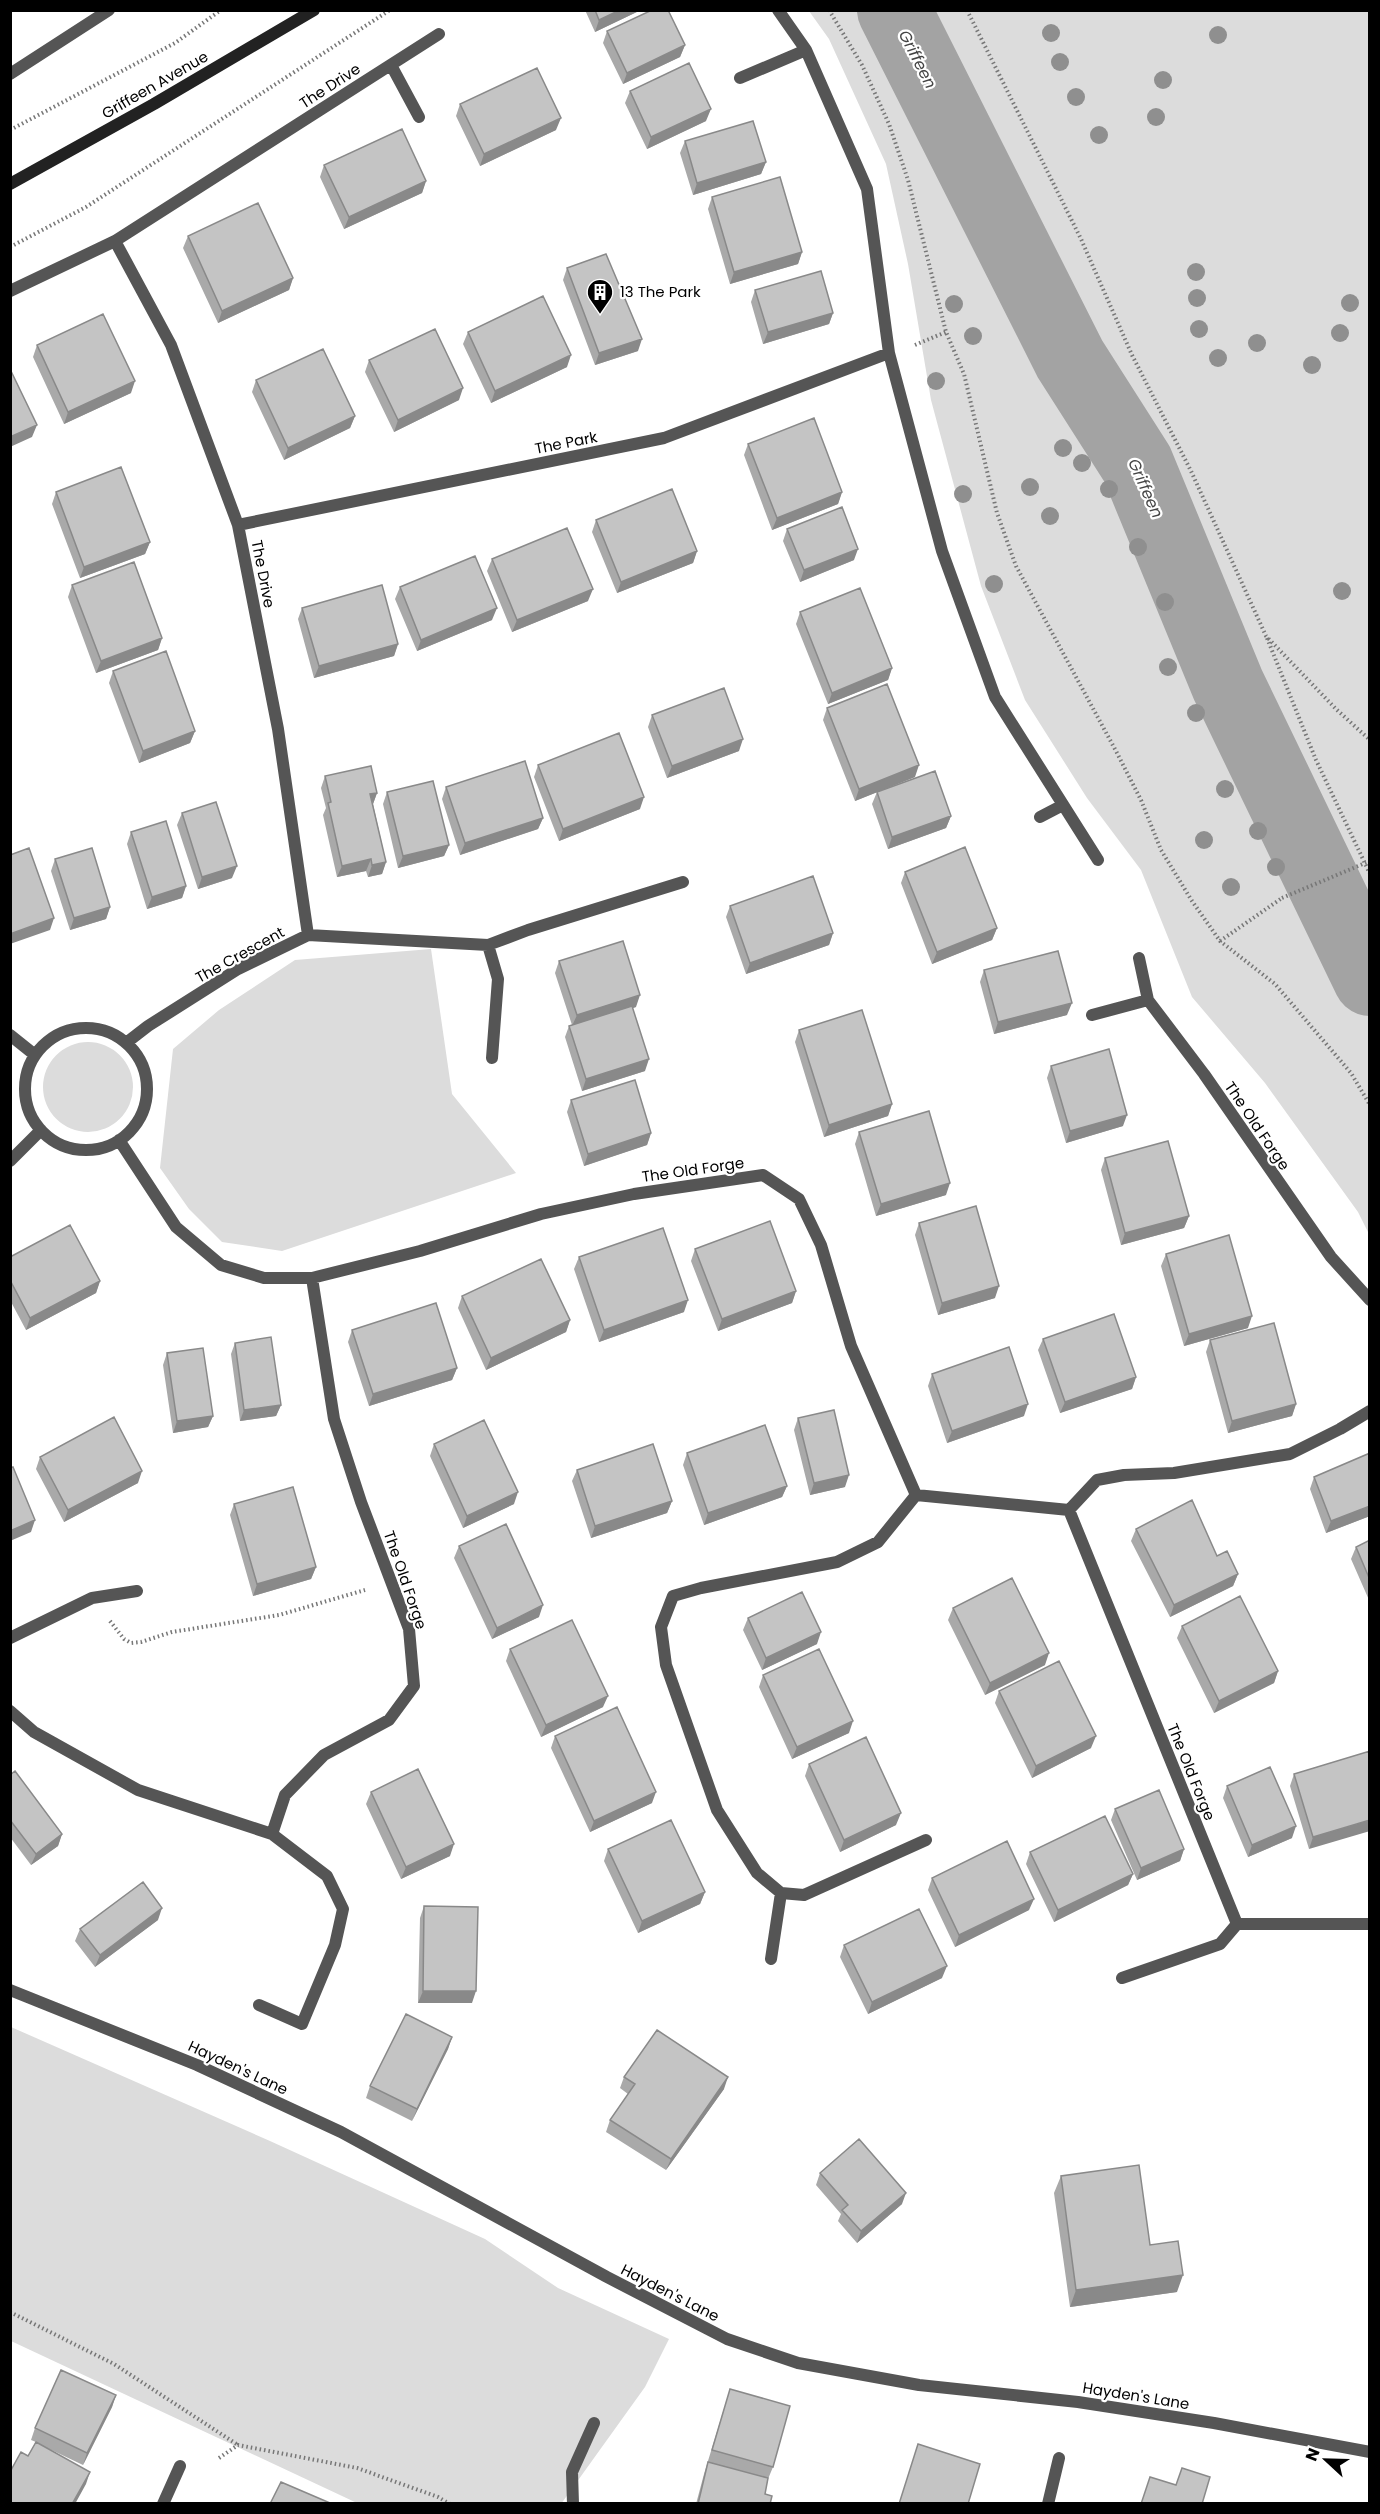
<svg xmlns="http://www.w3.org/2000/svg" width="1380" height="2514" viewBox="0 0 1380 2514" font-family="Poppins,sans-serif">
<rect width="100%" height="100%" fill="#fff"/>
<path fill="#dcdcdc" d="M809,11h560v1223l-11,-22 -93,-129 -73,-86 -51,-127 -54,-72 -62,-98 -44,-114 -50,-186 -23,-136 -22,-100 -57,-125z
M431,949l21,145 64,79 -234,78 -60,-9 -33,-33 -29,-41 13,-119 46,-39 76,-50z
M43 1087a45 45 0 1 1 90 0a45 45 0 1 1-90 0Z
M11,2027l259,114 215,98 73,49 111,51 -24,48 -84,117 -204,-1 -346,-162z"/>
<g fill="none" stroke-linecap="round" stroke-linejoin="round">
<path stroke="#a3a3a3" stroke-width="74" d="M894,10l176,349 67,105 91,221 142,294"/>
<path stroke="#777" stroke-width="4" stroke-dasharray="1.5 3" stroke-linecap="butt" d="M829,10l33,55 27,59 19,56 38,152 18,42 33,139 19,53 100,185 25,49 20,50 31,51 28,40 55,43 76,89 19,32
M967,10l114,229 51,116 59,116 75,165 71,74 33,30
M10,130l165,-87 46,-33
M10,247l76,-40 304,-197
M915,345l31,-13
M1267,638l49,122 54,114
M1220,941l62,-43
M110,1621l14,18 7,4 10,-1 31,-10 107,-17 86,-25
M10,2312l104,52 124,81
M219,2458l19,-13 119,23 81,29 12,7"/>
<path stroke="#555" stroke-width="12" d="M778,10l28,40 61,139 22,164 53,198 53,146 103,163
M391,65l28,52
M10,74l99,-64
M740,78l66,-28
M115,241l56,104 67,180 40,204 30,206
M10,291l105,-50 324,-207
M238,525l426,-87 225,-85
M1040,817l23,-12
M488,945l10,34 -6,79
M1139,958l9,42 56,74 127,183 39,43
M1092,1015l56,-15
M25 1089a61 61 0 1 1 122 0a61 61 0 1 1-122 0Z
M10,1035l25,20
M126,1043l22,-17 90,-57 70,-34 180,10 40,-15 155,-48
M119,1140l57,87 45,38 43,13h48l108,-27 121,-37 93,-20 129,-19 36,24 22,46 30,101 65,149 153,15 168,414 -17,20 -98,34
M10,1161l31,-31
M1069,1510l28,-30 27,-5 50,-2 116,-19 50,-25 30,-18
M10,1638l82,-40 45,-7
M10,1711l24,21 104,58 134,44
M781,1893l23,2 122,-55
M1237,1924h133
M771,1959l10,-66 -24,-20 -40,-63 -51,-145 -5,-38 12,-31 28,-8 136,-26 41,-20 38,-47
M10,1990l187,75 144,67 266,145 120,62 71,24 121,22 159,17 136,21 156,29
M259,2005l43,19 33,-79 8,-36 -16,-33 -55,-42 13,-39 39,-40 65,-35 25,-34 -5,-57 -48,-127 -27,-83 -22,-141
M163,2504l17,-38
M573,2504l-1,-32 22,-49
M1048,2504l11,-46"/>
<path stroke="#222" stroke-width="12" d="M10,184l144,-80 160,-94"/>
<path stroke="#777" stroke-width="4" stroke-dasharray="1.5 3" stroke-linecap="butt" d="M1282,898l88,-37"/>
</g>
<g fill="#8f8f8f">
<circle cx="1051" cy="33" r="9"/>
<circle cx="1218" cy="35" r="9"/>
<circle cx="1060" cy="62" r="9"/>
<circle cx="1163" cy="80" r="9"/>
<circle cx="1076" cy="97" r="9"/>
<circle cx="1156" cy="117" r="9"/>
<circle cx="1099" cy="135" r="9"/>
<circle cx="1196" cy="272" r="9"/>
<circle cx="1197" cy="298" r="9"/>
<circle cx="1350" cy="303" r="9"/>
<circle cx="954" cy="304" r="9"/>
<circle cx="1199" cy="329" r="9"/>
<circle cx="1340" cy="333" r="9"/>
<circle cx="973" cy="336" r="9"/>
<circle cx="1257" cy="343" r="9"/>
<circle cx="1218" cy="358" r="9"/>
<circle cx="1312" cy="365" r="9"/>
<circle cx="936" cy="381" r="9"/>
<circle cx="1063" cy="448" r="9"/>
<circle cx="1082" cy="463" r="9"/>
<circle cx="1030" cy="487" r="9"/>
<circle cx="1109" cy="489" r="9"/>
<circle cx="963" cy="494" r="9"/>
<circle cx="1050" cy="516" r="9"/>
<circle cx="1138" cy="547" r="9"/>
<circle cx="994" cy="584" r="9"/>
<circle cx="1342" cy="591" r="9"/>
<circle cx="1165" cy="602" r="9"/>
<circle cx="1168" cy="667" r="9"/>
<circle cx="1196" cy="713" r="9"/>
<circle cx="1225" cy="789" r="9"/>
<circle cx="1258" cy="831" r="9"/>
<circle cx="1204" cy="840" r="9"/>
<circle cx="1276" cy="867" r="9"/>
<circle cx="1231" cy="887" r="9"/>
</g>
<path fill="#a9a9a9" d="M585,10h56l-46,22z
M607,31l78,14 -5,12 -57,27 -20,-41z
M630,91l76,30 -59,28 -22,-46z
M460,104l96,26 -76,36 -24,-50z
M685,141l81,21 -5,12 -68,21 -13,-42z
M324,165l102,16 -4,12 -78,36 -24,-52z
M712,197l90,55 -4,12 -68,20 -22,-75z
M188,236l105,42 -4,12 -71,33 -35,-75z
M567,268l71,83 -43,14 -32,-85z
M755,290l78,23 -4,11 -66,20 -12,-42z
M468,332l99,35 -76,36 -28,-59z
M37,345l94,48 -67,31 -31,-67z
M369,360l90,40 -65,32 -29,-60z
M256,380l99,36 -5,12 -66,32 -32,-68z
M748,444l94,48 -4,12 -66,26 -28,-75z
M56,492l94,50 -5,12 -65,24 -28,-74z
M596,520l101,31 -4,12 -76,30 -25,-61z
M787,529l67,31 -54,22 -17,-41z
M492,559l96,42 -76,31 -25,-61z
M72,585l90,53 -4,12 -62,23 -28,-76z
M400,587l92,33 -75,31 -22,-52z
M302,608l96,36 -4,12 -80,22 -16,-59z
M800,612l92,56 -4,12 -60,24 -32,-80z
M113,671l82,60 -5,12 -51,20 -30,-80z
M827,708l88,69 -60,24 -32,-81z
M652,715l87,36 -72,27 -19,-51z
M538,765l102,44 -81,32 -25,-64z
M325,776l52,17 -4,11 13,58 -4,12 -14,3 -2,-6 -29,6 -14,-62 3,-7 -5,-20z
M446,787l97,31 -5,11 -78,26 -18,-56z
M387,792l62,53 -5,11 -46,12 -15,-64z
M877,792l74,24 -5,12 -58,21 -16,-45z
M182,813l50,65 -34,11 -21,-64z
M131,832l55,54 -4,12 -35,11 -20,-65z
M55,859l55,48 -4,12 -36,11 -19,-59z
M905,872l92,56 -5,12 -60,24 -31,-81z
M730,906l103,27 -4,12 -83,29 -20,-57z
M559,961l77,46 -3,1 12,63 -63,20 -17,-54 4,-11 3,-1 -17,-52z
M984,970l83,45 -73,19 -14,-52z
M799,1030l93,74 -4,12 -64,21 -29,-95z
M1051,1066l72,60 -57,17 -19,-65z
M571,1100l80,33 -4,12 -63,21 -17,-54z
M859,1132l87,63 -70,21 -21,-72z
M1105,1158l84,58 -5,12 -63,17 -20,-75z
M919,1223l76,75 -57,17 -23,-80z
M695,1249l101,42 -4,12 -74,28 -27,-70z
M1166,1254l82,74 -64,18 -23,-80z
M10,1257l90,24 -4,12 -70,37 -16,-30z
M579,1257l105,55 -85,30 -25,-73z
M462,1296l108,24 -4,12 -80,38 -28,-62z
M352,1330l105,38 -5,12 -83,26 -21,-64z
M1043,1339l93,38 -4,12 -72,24 -22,-63z
M1210,1340l86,64 -4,12 -64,17 -22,-81z
M235,1343l46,62 -5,11 -36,5 -9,-67z
M167,1353l46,63 -5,11 -35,6 -10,-68z
M932,1374l92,42 -77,27 -19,-57z
M798,1418l47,69 -35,8 -16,-65z
M434,1444l80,60 -51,24 -33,-72z
M687,1453l100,33 -5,11 -78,28 -21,-60z
M1370,1453v63l-44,17 -16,-44 4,-12z
M40,1457l98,26 -74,39 -28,-53z
M577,1470l95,31 -5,12 -76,25 -19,-57z
M234,1504l82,63 -5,12 -58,17 -23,-81z
M1136,1529l81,27 21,18 -5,12 -63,31 -39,-76z
M1370,1540v60h-1l-18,-41 5,-12z
M459,1546l80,71 -47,22 -38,-81z
M953,1608l92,57 -60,30 -37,-75z
M748,1618l69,26 -55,26 -19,-40z
M1182,1626l96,45 -4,12 -60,30 -37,-75z
M510,1649l93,58 -62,30 -35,-76z
M763,1675l86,58 -57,26 -33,-72z
M999,1691l92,57 -59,30 -37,-75z
M555,1736l97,67 -62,29 -39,-84z
M1370,1751l-61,98 -19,-63 4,-12z
M809,1764l87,61 -56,27 -35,-76z
M10,1775l52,59 -4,12 -27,19 -21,-28z
M1227,1786l65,52 -44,19 -25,-59z
M371,1792l79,64 -49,23 -35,-75z
M1115,1809l69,40 -4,12 -43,19 -26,-60z
M608,1849l97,43 -5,12 -62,29 -34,-72z
M1030,1852l103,22 -5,11 -74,37 -28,-58z
M932,1878l97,32 -74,37 -27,-57z
M424,1906l48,97h-54l2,-85z
M158,1920l-63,47 -20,-26 5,-12z
M844,1945l98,33 -74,36 -28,-57z
M452,2037l-4,12 -36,72 -46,-23 4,-12z
M624,2077l100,12 -58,81 -60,-38 4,-12 18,-26 -8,-6z
M820,2173l82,31 -45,39 -19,-22 3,-7 -25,-29z
M1061,2176l89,69 27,47 -107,15 -16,-114z
M730,2389l43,78 -5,12 -3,15 5,10h-74l8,-30z
M116,2395l-4,12 -29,58 -40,-19 43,38 -76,20v-32l18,-16 8,-14 -5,-2 4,-12z"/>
<path fill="#898989" d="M620,10h21l-46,22 4,-12z
M685,45l-5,12 -57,27 4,-11z
M711,109l-5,12 -59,28 4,-12z
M561,118l-5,12 -76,36 4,-12z
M766,162l-5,12 -68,21 4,-12z
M426,181l-4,12 -78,36 5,-12z
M802,252l-4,12 -68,20 4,-12z
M293,278l-4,12 -71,33 4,-12z
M833,313l-4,11 -66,20 5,-12z
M642,339l-4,12 -43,14 4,-12z
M571,355l-4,12 -76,36 4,-12z
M135,381l-4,12 -67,31 4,-12z
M463,388l-4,12 -65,32 4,-12z
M355,416l-5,12 -66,32 4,-12z
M37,425l-5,12 -22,10v-10z
M842,492l-4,12 -66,26 5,-12z
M150,542l-5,12 -65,24 4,-11z
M858,549l-4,11 -54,22 4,-12z
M697,551l-4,12 -76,30 4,-11z
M593,589l-5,12 -76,31 5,-12z
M497,608l-5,12 -75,31 4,-11z
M162,638l-4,12 -62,23 5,-12z
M398,644l-4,12 -80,22 5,-12z
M892,668l-4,12 -60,24 4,-11z
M195,731l-5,12 -51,20 4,-12z
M743,739l-4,12 -72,27 5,-12z
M919,765l-4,12 -60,24 4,-12z
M377,793l-4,11 -3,-10z
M644,797l-4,12 -81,32 4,-12z
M951,816l-5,12 -58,21 4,-12z
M543,818l-5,11 -78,26 5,-12z
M449,845l-5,11 -46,12 5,-12z
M371,859l-5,12 -29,6 5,-11z
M386,862l-4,12 -14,3 4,-12z
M237,866l-5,12 -34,11 4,-12z
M186,886l-4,12 -35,11 5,-12z
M110,907l-4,12 -36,11 4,-12z
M54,918l-4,12 -40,14v-10z
M997,928l-5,12 -60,24 5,-12z
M833,933l-4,12 -83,29 4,-11z
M640,995l-4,12 -64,19 5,-11z
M1072,1003l-5,12 -73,19 4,-12z
M649,1059l-4,12 -63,20 4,-12z
M892,1104l-4,12 -64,21 5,-12z
M1127,1115l-4,11 -57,17 4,-12z
M651,1133l-4,12 -63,21 4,-12z
M950,1183l-4,12 -70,21 5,-12z
M1189,1216l-5,12 -63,17 4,-12z
M100,1281l-4,12 -70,37 4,-12z
M999,1286l-4,12 -57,17 4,-12z
M796,1291l-4,12 -74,28 4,-12z
M688,1300l-4,12 -85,30 5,-12z
M1252,1316l-4,12 -64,18 5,-12z
M570,1320l-4,12 -80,38 5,-12z
M457,1368l-5,12 -83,26 4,-12z
M1136,1377l-4,12 -72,24 5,-11z
M1028,1404l-4,12 -77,27 5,-12z
M1296,1404l-4,12 -64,17 4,-12z
M281,1405l-5,11 -36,5 4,-11z
M213,1416l-5,11 -35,6 4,-12z
M142,1471l-4,12 -74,39 4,-12z
M849,1475l-4,12 -35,8 4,-12z
M787,1486l-5,11 -78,28 4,-12z
M518,1492l-4,12 -51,24 4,-12z
M672,1501l-5,12 -76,25 4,-12z
M1370,1506v10l-44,17 5,-12z
M35,1520l-4,12 -21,9v-10z
M316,1567l-5,12 -58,17 4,-12z
M1238,1574l-5,12 -63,31 4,-12z
M543,1605l-4,12 -47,22 5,-11z
M821,1632l-4,12 -55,26 4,-12z
M1049,1653l-4,12 -60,30 5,-12z
M1278,1671l-4,12 -60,30 5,-12z
M608,1696l-5,11 -62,30 5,-12z
M853,1721l-4,12 -57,26 5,-12z
M1096,1736l-5,12 -59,30 4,-12z
M656,1792l-4,11 -62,29 4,-11z
M901,1813l-5,12 -56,27 4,-12z
M1370,1820v11l-61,18 4,-12z
M1296,1826l-4,12 -44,19 4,-12z
M62,1834l-4,12 -27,19 5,-11z
M454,1844l-4,12 -49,23 5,-12z
M1184,1849l-4,12 -43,19 4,-12z
M1133,1874l-5,11 -74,37 4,-12z
M705,1892l-5,12 -62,29 4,-12z
M1034,1899l-5,11 -74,37 4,-12z
M162,1908l-4,12 -63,47 5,-12z
M947,1966l-5,12 -74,36 4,-12z
M423,1991h53l-4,12h-54z
M452,2037l-4,12 -36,72 5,-12z
M728,2077l-4,12 -58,81 5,-11z
M906,2193l-4,11 -45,39 4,-12z
M1183,2275l-6,17 -107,15 6,-17z
M116,2395l-4,12 -29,58 4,-12z
M90,2472l-4,12 -11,20h-3z"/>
<path fill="#c4c4c4" stroke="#898989" stroke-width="1.5" d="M595,10h25l-21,10z
M652,10h16l17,35 -58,28 -20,-42z
M689,63l22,46 -60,28 -21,-46z
M537,68l24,50 -77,36 -24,-50z
M753,121l13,41 -69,21 -12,-42z
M402,129l24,52 -77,36 -25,-52z
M780,177l22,75 -68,20 -22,-75z
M258,203l35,75 -71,33 -34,-75z
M606,254l36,85 -43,14 -32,-85z
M821,271l12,42 -65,19 -13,-42z
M543,296l28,59 -76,36 -27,-59z
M103,314l32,67 -67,31 -31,-67z
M435,329l28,59 -65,32 -29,-60z
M323,349l32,67 -67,32 -32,-68z
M10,369l27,56 -27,12z
M814,418l28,74 -65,26 -29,-74z
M121,467l29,75 -66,25 -28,-75z
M672,489l25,62 -76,31 -25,-62z
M842,507l16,42 -54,21 -17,-41z
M567,528l26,61 -76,31 -25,-61z
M475,556l22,52 -76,32 -21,-53z
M134,562l28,76 -61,23 -29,-76z
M382,585l16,59 -79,22 -17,-58z
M860,588l32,80 -60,25 -32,-81z
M166,651l29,80 -52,20 -30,-80z
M887,684l32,81 -60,24 -32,-81z
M724,688l19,51 -71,27 -20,-51z
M619,733l25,64 -81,32 -25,-64z
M525,761l18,57 -78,25 -19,-56z
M371,766l6,27 -7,1 16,68 -14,3 -1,-6 -29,7 -14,-63 3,-1 -6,-26z
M935,771l16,45 -59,21 -15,-45z
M433,781l16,64 -46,11 -16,-64z
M216,802l21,64 -35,11 -20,-64z
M166,821l20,65 -34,11 -21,-65z
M965,847l32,81 -60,24 -32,-80z
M29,848l25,70 -44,16v-79z
M92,848l18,59 -36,11 -19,-59z
M813,876l20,57 -83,30 -20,-57z
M623,941l17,54 -63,20 -18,-54z
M1058,951l14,52 -74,19 -14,-52z
M632,1006l17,53 -63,20 -17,-53z
M862,1010l30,94 -63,21 -30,-95z
M1109,1049l18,66 -57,16 -19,-65z
M635,1080l16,53 -63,21 -17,-54z
M929,1111l21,72 -69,21 -22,-72z
M1168,1141l21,75 -64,17 -20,-75z
M976,1206l23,80 -57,17 -23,-80z
M770,1221l26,70 -74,28 -27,-70z
M70,1225l30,56 -70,37 -20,-38v-23z
M663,1228l25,72 -84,30 -25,-73z
M1229,1235l23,81 -63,18 -23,-80z
M541,1259l29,61 -79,38 -29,-62z
M436,1303l21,65 -84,26 -21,-64z
M1114,1314l22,63 -71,25 -22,-63z
M1274,1323l22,81 -64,17 -22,-81z
M271,1337l10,68 -37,5 -9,-67z
M1009,1347l19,57 -76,27 -20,-57z
M203,1348l10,68 -36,5 -10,-68z
M834,1410l15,65 -35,8 -16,-65z
M114,1417l28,54 -74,39 -28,-53z
M484,1420l34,72 -51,24 -33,-72z
M765,1425l22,61 -79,27 -21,-60z
M653,1444l19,57 -77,25 -18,-56z
M1370,1453v53l-39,15 -17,-44z
M13,1467l22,53 -25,11v-63z
M293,1487l23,80 -59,17 -23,-80z
M1192,1500l25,56 10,-5 11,23 -64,31 -38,-76z
M506,1524l37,81 -46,23 -38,-82z
M1370,1540v40l-14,-33z
M1012,1578l37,75 -59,30 -37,-75z
M802,1592l19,40 -55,26 -18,-40z
M1240,1596l38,75 -59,30 -37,-75z
M572,1620l36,76 -62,29 -36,-76z
M819,1649l34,72 -56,26 -34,-72z
M1059,1661l37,75 -60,30 -37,-75z
M617,1707l39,85 -62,29 -39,-85z
M866,1737l35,76 -57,27 -35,-76z
M1370,1751v69l-57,17 -19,-63z
M1270,1767l26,59 -44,19 -25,-59z
M418,1769l36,75 -48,23 -35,-75z
M15,1771l47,63 -26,20 -26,-34v-45z
M1159,1790l25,59 -43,19 -26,-59z
M1105,1816l28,58 -75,36 -28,-58z
M671,1820l34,72 -63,29 -34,-72z
M1007,1841l27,58 -75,36 -27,-57z
M143,1882l19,26 -62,47 -20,-26z
M424,1906l54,1 -2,84h-53z
M919,1909l28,57 -75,36 -28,-57z
M406,2014l46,23 -35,72 -47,-23z
M657,2030l71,47 -57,82 -61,-39 25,-36 -11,-7z
M859,2139l47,54 -45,38 -19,-21 6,-5 -28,-32z
M1139,2165l11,80 28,-4 5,34 -107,15 -15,-114z
M61,2370l55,25 -29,58 -52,-25z
M730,2389l60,17 -17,61 -61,-17z
M36,2442l54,30 -18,32h-62v-17l1,-1 -1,-1v-13l11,-20 7,4z
M918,2444l62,20 -12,40h-69z
M708,2462l60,16 -3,16 7,2 -2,8h-72z
M1182,2468l28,9 -8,27h-61l9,-27 26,8z
M281,2482l49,21 -60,1z"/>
<defs>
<g id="building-pin" transform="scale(1.35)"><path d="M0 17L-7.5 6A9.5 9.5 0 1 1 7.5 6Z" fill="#000" stroke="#fff"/><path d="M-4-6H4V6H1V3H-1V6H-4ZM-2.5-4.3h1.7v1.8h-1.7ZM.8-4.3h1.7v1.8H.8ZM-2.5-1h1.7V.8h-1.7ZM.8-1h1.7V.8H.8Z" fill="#fff"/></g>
</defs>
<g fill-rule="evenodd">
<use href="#building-pin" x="600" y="292"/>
</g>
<g text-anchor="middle" stroke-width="4.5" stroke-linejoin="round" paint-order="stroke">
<g font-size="15" fill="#000" stroke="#fff">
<text transform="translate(155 85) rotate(-30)" y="5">Griffeen Avenue</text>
<text transform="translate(330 86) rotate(-33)" y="5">The Drive</text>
<text transform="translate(566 443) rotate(-11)" y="5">The Park</text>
<text transform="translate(263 574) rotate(79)" y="5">The Drive</text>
<text transform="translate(240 955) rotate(-29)" y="5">The Crescent</text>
<text transform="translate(1257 1126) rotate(56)" y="5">The Old Forge</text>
<text transform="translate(693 1170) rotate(-8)" y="5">The Old Forge</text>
<text transform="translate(405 1580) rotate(71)" y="5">The Old Forge</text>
<text transform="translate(1191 1772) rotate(68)" y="5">The Old Forge</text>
<text transform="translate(238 2068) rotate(25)" y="5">Hayden's Lane</text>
<text transform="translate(670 2293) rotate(27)" y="5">Hayden's Lane</text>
<text transform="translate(1136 2396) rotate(9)" y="5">Hayden's Lane</text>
</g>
<g font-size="15" fill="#000" stroke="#fff" text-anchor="start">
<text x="620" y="297">13 The Park</text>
</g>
<g font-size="16" font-style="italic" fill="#444" stroke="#fff">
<text transform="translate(918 59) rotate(63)" y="6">Griffeen</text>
<text transform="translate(1146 488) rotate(66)" y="6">Griffeen</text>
</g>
</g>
<rect width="1380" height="2514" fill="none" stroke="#000000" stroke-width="24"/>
<g transform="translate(1326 2460) rotate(292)" stroke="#ffffff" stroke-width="4.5" paint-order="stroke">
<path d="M0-4.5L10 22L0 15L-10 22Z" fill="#000000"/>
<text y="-9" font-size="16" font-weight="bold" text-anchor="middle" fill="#000000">N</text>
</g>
</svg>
